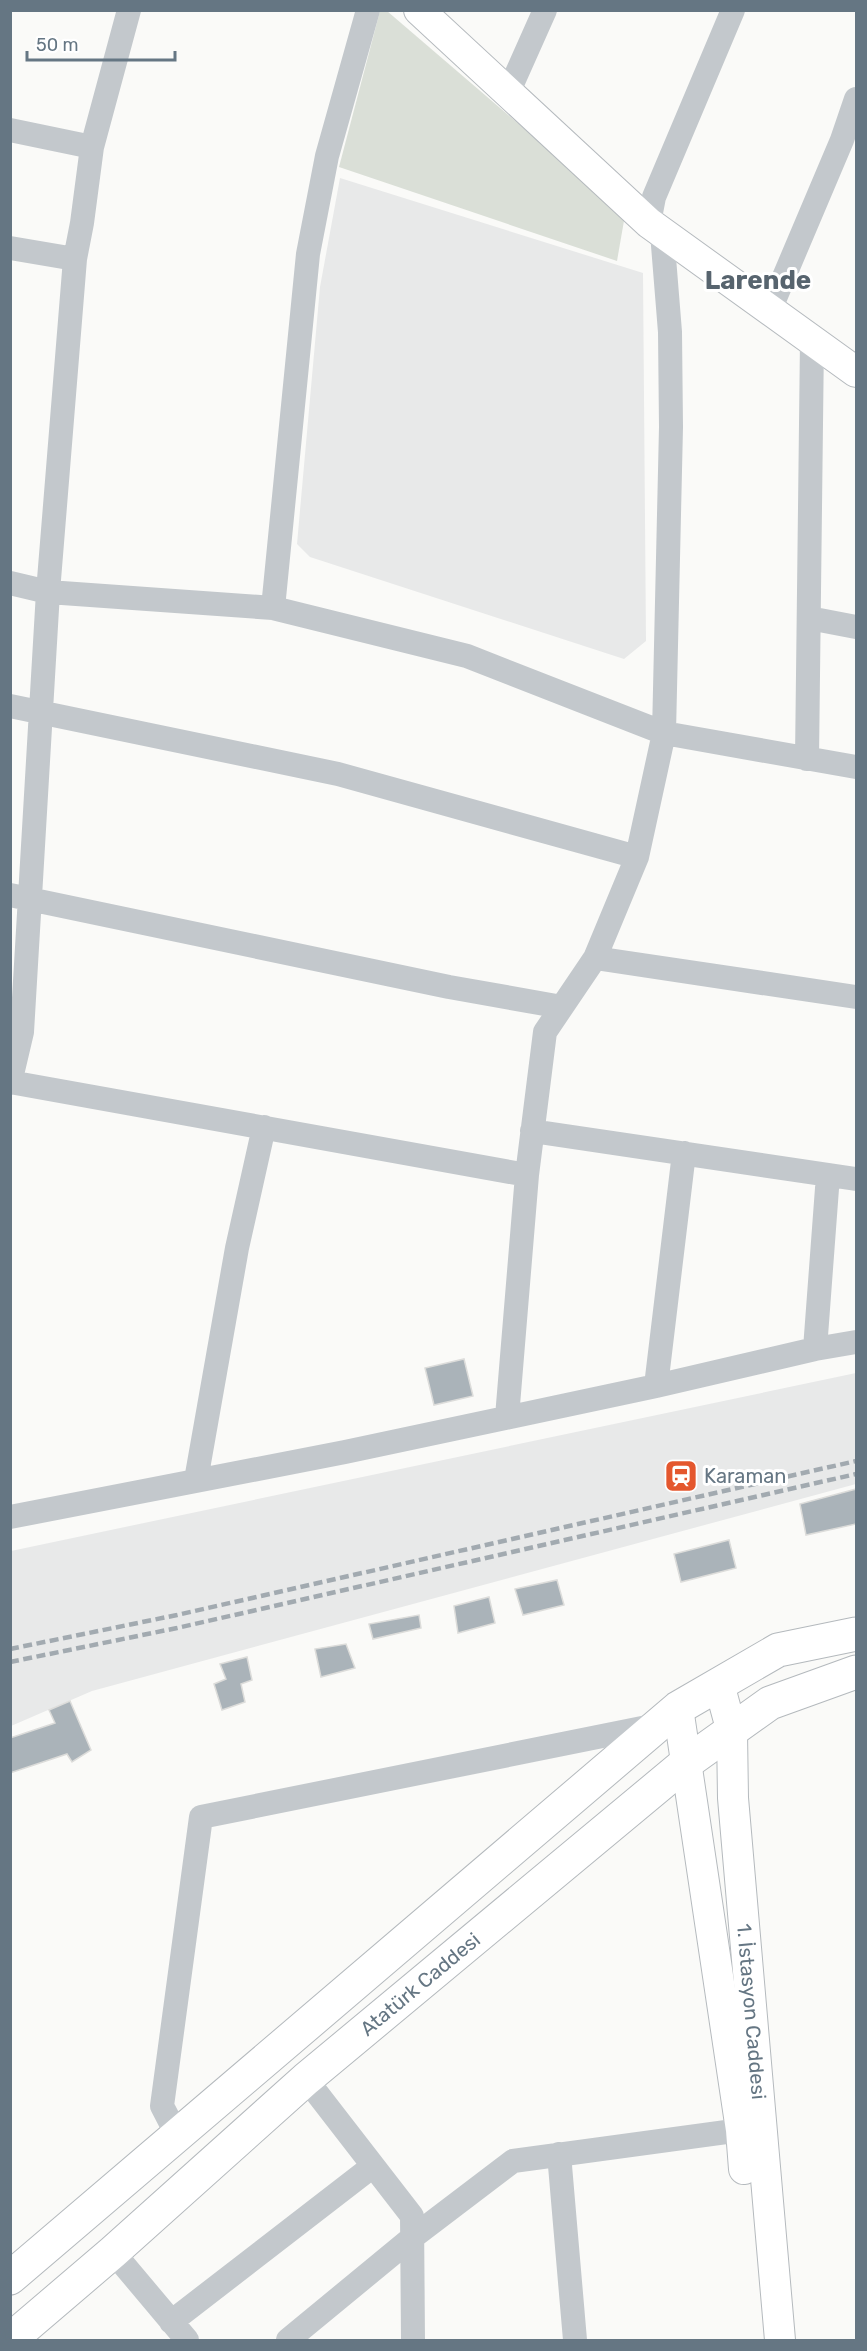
<svg xmlns="http://www.w3.org/2000/svg" width="867" height="2351" viewBox="0 0 867 2351" font-family="Rubik,sans-serif">
<rect width="100%" height="100%" fill="#fafaf8"/>
<path fill="#e8e9e9" d="M340,178l303,95 3,368 -22,18 -314,-102 -13,-13 23,-257z
M856,1373v111l-764,207 -81,35v-175z"/>
<path fill="#dadfd7" d="M380,11h7l238,204 -8,46 -278,-94z"/>
<path fill="#aab3b9" stroke="#dcdcda" stroke-width="1.5" d="M464,1359l9,37 -39,9 -9,-37z
M856,1489v35l-50,11 -6,-31z
M729,1540l7,28 -55,14 -7,-28z
M557,1580l7,25 -41,10 -8,-26z
M489,1597l6,26 -37,10 -4,-27z
M419,1615l2,13 -48,11 -4,-15z
M346,1644l9,24 -34,9 -6,-28z
M247,1657l5,23 -11,4 4,18 -23,8 -8,-26 12,-5 -6,-15z
M70,1701l21,49 -19,12 -5,-8 -57,19v-35l45,-15 -6,-13z"/>
<g fill="none" stroke-linecap="round" stroke-linejoin="round">
<g stroke="#b5babe" stroke-width="32">
<g id="major">
<path d="M419,10l230,213 207,149"/>
<path id="s1" d="M719,1684l13,48 1,66 47,542"/>
<path d="M678,1708l63,422 3,39"/>
</g>
</g>
<g stroke="#b4b9bd" stroke-width="35">
<g id="highway">
<path d="M10,2278l668,-570 100,-58 78,-16"/>
<path id="s2" d="M10,2340l103,-88 193,-173 380,-316 84,-60 86,-31"/>
</g>
</g>
<path stroke="#c3c8cc" stroke-width="24" d="M508,93l37,-83
M10,130l82,17
M649,223l5,-26 79,-187
M10,248l65,11
M770,310l72,-170 14,-41
M10,583l38,9 225,16 194,48 197,77 192,34
M273,608l35,-354 19,-98 41,-146
M809,618l47,9
M10,706l328,68 299,83
M807,759l5,-419
M10,895l439,92 113,20
M595,958l261,39
M10,1082l517,93
M10,1083l12,-51 26,-440 27,-333 7,-36 10,-76 37,-137
M532,1131l324,48
M815,1349l13,-174
M656,1386l28,-233
M507,1417l20,-242 18,-143 50,-74 42,-101 27,-124 7,-306 -1,-95 -8,-99
M196,1480l41,-232 27,-121
M10,1517l335,-65 311,-66 159,-37 41,-7
M306,2079l106,137 1,124
M177,2135l-15,-29 39,-289 456,-92
M559,2154l16,186
M113,2252l74,88
M171,2322l202,-156
M288,2340l125,-103 100,-76 228,-31"/>
<use href="#major" stroke="#fff" stroke-width="30"/>
<use href="#highway" stroke="#fff" stroke-width="33"/>
<path stroke="#a2aab0" stroke-width="4.5" stroke-dasharray="9 4.5" stroke-linecap="butt" d="M10,1649l167,-34 679,-154
M10,1662l167,-34 679,-154"/>
</g>
<defs>
<g id="station-square" transform="scale(1.725)"><rect x="-9" y="-9" width="18" height="18" rx="4" fill="#e4572e" stroke="#fff"/><path d="M-3-6H3Q5-6 5-4V2Q5 4 3 4L4.5 6H3L1.5 4h-3L-3 6H-4.5L-3 4Q-5 4-5 2V-4Q-5-6-3-6ZM-3.5-4v3h7v-3ZM-3.5 1v1.5H-2V1ZM2 1v1.5H3.5V1Z" fill="#fff"/></g>
</defs>
<g fill-rule="evenodd">
<use href="#station-square" x="681" y="1476"/>
</g>
<g text-anchor="middle" stroke-width="6" stroke-linejoin="round" paint-order="stroke">
<g font-size="20" fill="#657683" stroke="#fff" text-anchor="start">
<text x="704" y="1483">Karaman</text>
</g>
<g font-size="20" fill="#657683" stroke="#fff">
<text dy="7" stroke="none"><textPath href="#s2" startOffset="543">Atatürk Caddesi</textPath></text>
<text dy="7" stroke="none"><textPath href="#s1" startOffset="330">1. İstasyon Caddesi</textPath></text>
</g>
<g font-size="26" font-weight="bold" fill="#57646e" stroke="#fff">
<text x="758" y="289">Larende</text>
</g>
</g>
<rect width="867" height="2351" fill="none" stroke="#657683" stroke-width="24"/>
<path d="M27 51v9h148v-9" fill="none" stroke="#657683" stroke-width="3"/>
<text x="36" y="51" font-size="18" fill="#657683" stroke="#ffffff" stroke-width="4.5" paint-order="stroke">50 m</text>
</svg>
